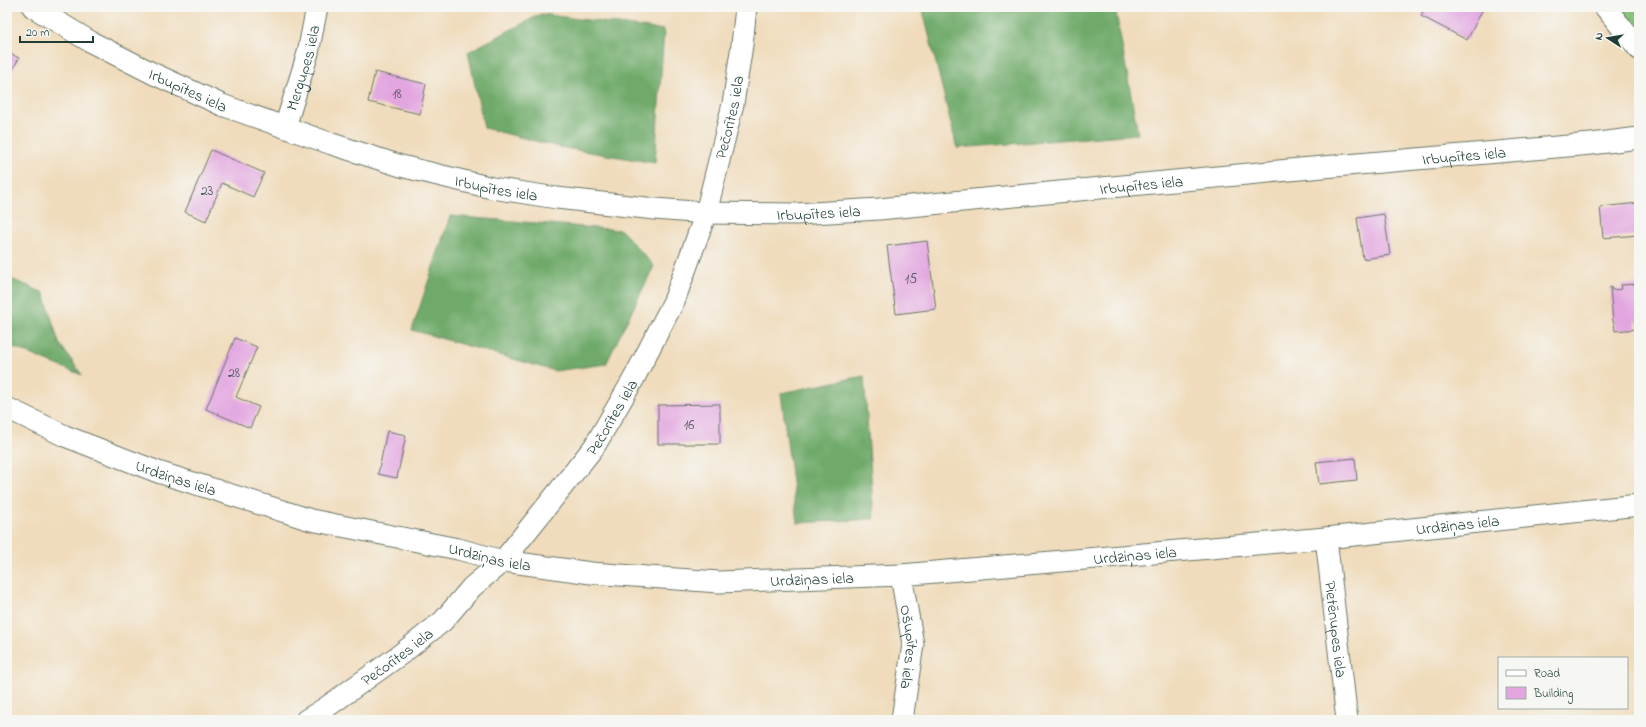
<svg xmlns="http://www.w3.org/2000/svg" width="1646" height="727" viewBox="0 0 1646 727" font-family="'Indie Flower',sans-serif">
<rect width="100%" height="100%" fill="#f6f6f2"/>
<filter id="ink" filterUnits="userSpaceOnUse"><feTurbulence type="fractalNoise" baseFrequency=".025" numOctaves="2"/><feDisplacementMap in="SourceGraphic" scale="8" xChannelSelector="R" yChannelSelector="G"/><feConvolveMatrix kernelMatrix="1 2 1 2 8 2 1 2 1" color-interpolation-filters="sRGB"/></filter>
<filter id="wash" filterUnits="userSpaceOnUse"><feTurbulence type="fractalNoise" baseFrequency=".012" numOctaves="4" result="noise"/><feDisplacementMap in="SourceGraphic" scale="16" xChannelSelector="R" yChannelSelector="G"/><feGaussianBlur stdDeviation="0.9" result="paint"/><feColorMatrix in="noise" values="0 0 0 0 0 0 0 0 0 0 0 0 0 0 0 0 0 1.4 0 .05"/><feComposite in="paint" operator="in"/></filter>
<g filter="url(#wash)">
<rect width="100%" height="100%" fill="#f0dcbc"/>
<path fill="#8ac57b" stroke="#548158" d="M1619,7h15l5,6v19z"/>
<path fill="#6faa6b" stroke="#477450" d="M922,7h193l23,127 -181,14z
M541,14l123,16 -9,133 -96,-16 -75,-19 -16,-76z
M450,216l171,14 33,36 -48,98 -51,7 -143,-41z
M7,277l37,16 15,50 23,32 -75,-30z
M864,376l10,143 -77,4 -16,-130z"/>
<g id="blocks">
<path fill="#e2a5e0" d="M1425,7h59l-17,33 -46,-24z
M7,52l12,6 -12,22z
M375,72l51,12 -6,30 -52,-12z
M211,150l53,23 -11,24 -31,-14 -16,38 -21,-9z
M1639,203v32l-36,3 -3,-31z
M1384,214l6,41 -27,4 -6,-41z
M927,241l9,68 -40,5 -9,-68z
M1639,284v35l-4,1 1,9 -21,2 -1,-9h-1l-3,-35h1l1,3 10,-1 -1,-4z
M235,338l22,9 -21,50 23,10 -9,21 -44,-19z
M720,404v40h-62v-39z
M387,431l19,4 -9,43 -19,-4z
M1355,458l2,22 -38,4 -3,-22z"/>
</g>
</g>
<g filter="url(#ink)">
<use href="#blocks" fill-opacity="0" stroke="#687564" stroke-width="1"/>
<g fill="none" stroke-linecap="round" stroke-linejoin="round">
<g stroke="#687564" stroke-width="23">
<g id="minor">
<path id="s1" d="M33,7l58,35 63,32 68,31 110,39 69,22 91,22 65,10 98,11 51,4 90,1 83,-5 421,-40 291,-25 48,-6"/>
<path d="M1605,7l34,42"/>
<path id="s2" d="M285,127l23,-74 9,-46"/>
<path id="s3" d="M7,408l58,28 93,36 153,48 147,29 45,12 88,12 128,9 182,-7 425,-37 313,-33"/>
<path id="s4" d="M1326,538l21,182"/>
<path id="s5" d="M901,575l12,69 -11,76"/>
<path id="s6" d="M306,720l18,-11 77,-55 42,-33 29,-34 31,-26 91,-114 39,-67 41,-79 32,-88 27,-109 9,-59 4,-38"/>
</g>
</g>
<use href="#minor" stroke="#fff" stroke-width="21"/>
</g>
</g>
<g text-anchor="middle" stroke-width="3" stroke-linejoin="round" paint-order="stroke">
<g font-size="14" fill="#50575f">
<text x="397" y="98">18</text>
<text x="207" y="195">23</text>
<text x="911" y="283">15</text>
<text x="234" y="377">28</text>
<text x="689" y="429">16</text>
</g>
<g font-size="16" fill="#1f3d34" stroke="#f6f6f2">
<text dy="6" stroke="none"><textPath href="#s2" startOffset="62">Mergupes iela</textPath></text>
<text dy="6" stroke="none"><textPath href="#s1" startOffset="176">Irbupītes iela</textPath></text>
<text dy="6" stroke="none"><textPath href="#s6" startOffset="759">Pečorītes iela</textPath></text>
<text dy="6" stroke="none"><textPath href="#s1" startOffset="1472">Irbupītes iela</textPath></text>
<text dy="6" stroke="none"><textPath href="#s1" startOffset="1148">Irbupītes iela</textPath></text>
<text dy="6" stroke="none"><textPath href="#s1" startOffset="500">Irbupītes iela</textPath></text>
<text dy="6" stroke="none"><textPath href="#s1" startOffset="824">Irbupītes iela</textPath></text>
<text dy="6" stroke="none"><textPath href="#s6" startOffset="435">Pečorītes iela</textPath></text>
<text dy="6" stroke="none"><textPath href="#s3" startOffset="183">Urdziņas iela</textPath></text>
<text dy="6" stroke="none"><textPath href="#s3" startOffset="1479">Urdziņas iela</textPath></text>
<text dy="6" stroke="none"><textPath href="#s3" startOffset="1155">Urdziņas iela</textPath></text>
<text dy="6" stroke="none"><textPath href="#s3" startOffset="507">Urdziņas iela</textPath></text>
<text dy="6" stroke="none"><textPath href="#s3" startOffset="831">Urdziņas iela</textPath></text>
<text dy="6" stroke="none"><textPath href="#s4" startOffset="92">Pietēnupes iela</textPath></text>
<text dy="6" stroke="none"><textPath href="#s5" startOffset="73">Ošupītes iela</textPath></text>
<text dy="6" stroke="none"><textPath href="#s6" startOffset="111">Pečorītes iela</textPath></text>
</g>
</g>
<rect width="1646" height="727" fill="none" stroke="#f6f6f2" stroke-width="24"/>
<rect x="1498" y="657" width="130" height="52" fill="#f6f6f2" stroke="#a0aca6"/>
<rect x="1506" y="670" width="20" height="6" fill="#ffffff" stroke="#a0aca6"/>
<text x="1534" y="677" font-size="12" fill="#1f3d34">Road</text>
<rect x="1506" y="687" width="20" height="12" fill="#e2a5e0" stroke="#a0aca6"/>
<text x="1534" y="697" font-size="12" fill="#1f3d34">Building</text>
<g transform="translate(1608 38) rotate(282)" stroke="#f6f6f2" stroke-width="3" paint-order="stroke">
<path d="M0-3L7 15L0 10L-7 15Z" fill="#1f3d34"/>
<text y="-6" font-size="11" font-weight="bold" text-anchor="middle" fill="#1f3d34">N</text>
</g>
<path d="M20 36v6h73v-6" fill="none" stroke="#1f3d34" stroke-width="2"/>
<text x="26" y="36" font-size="12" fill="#1f3d34" stroke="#f6f6f2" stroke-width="3" paint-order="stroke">20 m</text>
</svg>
